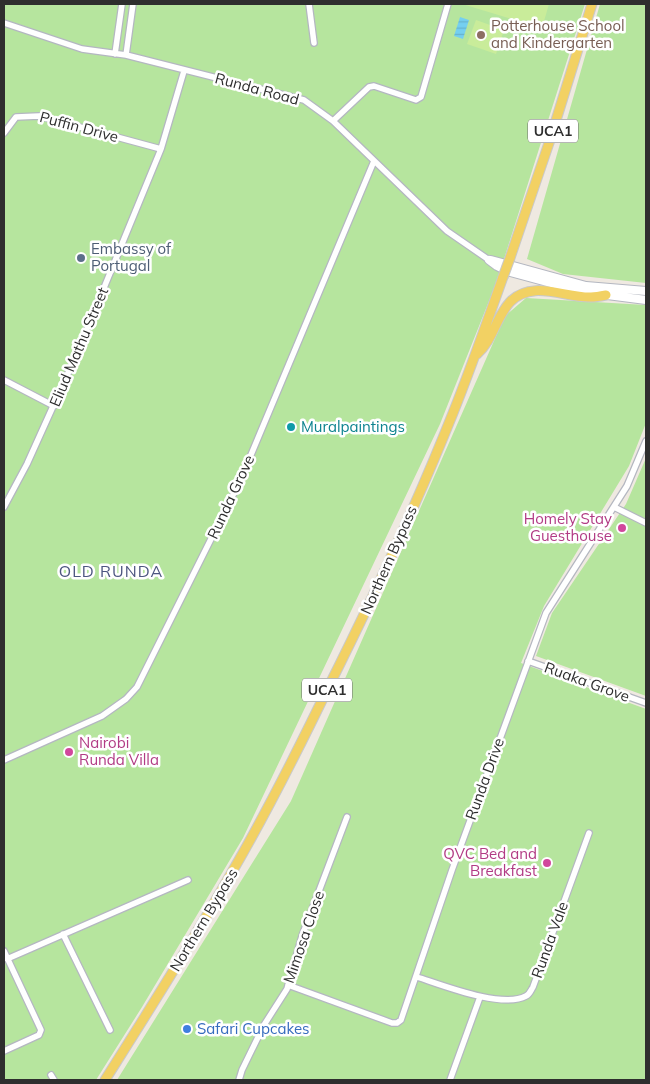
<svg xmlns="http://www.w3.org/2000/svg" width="650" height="1084" viewBox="0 0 650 1084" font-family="Mulish,sans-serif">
<defs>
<pattern id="water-rules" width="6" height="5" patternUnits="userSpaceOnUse" patternTransform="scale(1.25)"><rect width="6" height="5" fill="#75cff0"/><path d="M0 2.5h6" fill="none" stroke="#66b2ce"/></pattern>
</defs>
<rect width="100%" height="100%" fill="#efe9e1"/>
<path fill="#b6e59e" d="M4,4h581l-88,277 -57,143 -197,414 -101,169 -46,73h-92z
M600,4h46v279l-83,-9 -36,-15z
M526,298l120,7v118l-17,43 -85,140 -23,57 125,46v371h-529l174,-279 214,-485z
M646,458v238l-110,-40 16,-43 74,-109z"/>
<path fill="#c9ec9a" d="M462,4h87l-7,24z
M476,20l28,10 -8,24 -29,-10z"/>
<path fill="url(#water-rules)" d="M460,17l9,3 -6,19 -9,-3z"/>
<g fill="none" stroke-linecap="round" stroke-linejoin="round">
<g stroke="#b4b7c1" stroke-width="8">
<path id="street" d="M309,4l5,39
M4,23l78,26 44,6 178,45 29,21 114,110 42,29
M115,54l7,-50
M126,55l7,-51
M333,121l36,-34 5,-1 42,14 5,-3 27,-93
M4,133l12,-16 23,-1 122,33
M4,380l50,26
M4,507l23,-43 51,-113 83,-202 23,-78
M614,507l32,16
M528,661l118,42
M4,760l98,-44 24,-17 11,-12 103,-206 134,-320
M63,934l47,96
M4,951l37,79 -2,5 -35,16
M7,959l181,-79
M417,977c25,8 85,32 109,19 4,-2 5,-6 7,-9l56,-154
M288,985l104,38h5l4,-3 51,-150 94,-257 81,-127 19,-45
M51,1075l3,5
M239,1080l3,-10 22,-45 23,-36 15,-53 45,-119
M450,1080l30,-83"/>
</g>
<g stroke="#b4b7c1" stroke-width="10">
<path id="secondary" d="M489,260l8,6 10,5 77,21 62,8
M491,260l95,26 60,5"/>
</g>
<g stroke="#c9c9c9" stroke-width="11">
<path id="primary" d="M510,258l39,-115 43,-139
M477,354c16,-14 19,-37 33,-52 22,-23 55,-4 81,-5 5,0 10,-1 15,-2
M105,1080c43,-68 87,-137 127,-208 35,-60 66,-122 96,-184 45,-90 88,-182 125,-275 18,-45 34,-91 50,-136"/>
</g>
<use href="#street" stroke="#fff" stroke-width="5.5"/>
<use href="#secondary" stroke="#fff" stroke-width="8"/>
<use href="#primary" stroke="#f2d163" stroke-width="9"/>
<g stroke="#c9c9c9" stroke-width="11" stroke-linecap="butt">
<path id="primary-bridge" d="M503,277l7,-19"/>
</g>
<use href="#primary-bridge" stroke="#f2d163" stroke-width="9"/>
</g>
<circle fill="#8d6e63" stroke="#fff" stroke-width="2" cx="481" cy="35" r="5"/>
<circle fill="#5c6f8a" stroke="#fff" stroke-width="2" cx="81" cy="258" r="5"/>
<circle fill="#0f9aa8" stroke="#fff" stroke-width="2" cx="291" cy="427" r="5"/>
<g fill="#d1479c" stroke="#fff" stroke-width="2">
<circle cx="622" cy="528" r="5"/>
<circle cx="69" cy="752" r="5"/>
<circle cx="547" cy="863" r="5"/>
</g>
<circle fill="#3f7fe0" stroke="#fff" stroke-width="2" cx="187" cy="1029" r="5"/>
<g text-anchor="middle" stroke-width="5" stroke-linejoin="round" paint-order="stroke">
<g fill="#fff" stroke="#6d6d6d" stroke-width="1">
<rect x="528" y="119.5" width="50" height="23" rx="4"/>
<rect x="302" y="678.5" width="50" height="23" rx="4"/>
</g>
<g font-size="14" font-weight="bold" fill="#2e2e2e">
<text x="553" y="136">UCA1</text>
<text x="327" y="695">UCA1</text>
</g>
<g font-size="15" fill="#785e54" stroke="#fff" text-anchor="start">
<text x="491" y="31">Potterhouse School<tspan x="491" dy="17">and Kindergarten</tspan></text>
</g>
<g font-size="15" fill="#2e2e2e" stroke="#fff">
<text transform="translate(257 89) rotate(15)" y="5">Runda Road</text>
<text transform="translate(79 127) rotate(15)" y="5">Puffin Drive</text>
<text transform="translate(79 347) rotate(-67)" y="5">Eliud Mathu Street</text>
<text transform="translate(231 497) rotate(-65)" y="5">Runda Grove</text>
<text transform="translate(389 560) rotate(-66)" y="5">Northern Bypass</text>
<text transform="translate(587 682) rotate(20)" y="5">Ruaka Grove</text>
<text transform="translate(485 779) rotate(-70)" y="5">Runda Drive</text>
<text transform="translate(204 920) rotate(-59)" y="5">Northern Bypass</text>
<text transform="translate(304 937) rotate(-71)" y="5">Mimosa Close</text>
<text transform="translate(550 940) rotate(-70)" y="5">Runda Vale</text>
</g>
<g font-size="15" fill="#4e5e75" stroke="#fff" text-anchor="start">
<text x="91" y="254">Embassy of<tspan x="91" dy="17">Portugal</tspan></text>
</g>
<g font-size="15" fill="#0d838f" stroke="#fff" text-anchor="start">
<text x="301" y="432">Muralpaintings</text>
</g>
<g font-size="15" fill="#b23c85" stroke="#fff" text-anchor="end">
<text x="612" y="524">Homely Stay<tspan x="612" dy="17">Guesthouse</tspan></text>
<text x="79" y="748" text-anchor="start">Nairobi<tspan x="79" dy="17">Runda Villa</tspan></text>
<text x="537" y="859">QVC Bed and<tspan x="537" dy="17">Breakfast</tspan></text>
</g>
<g font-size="15" fill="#366cbe" stroke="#fff" text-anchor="start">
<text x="197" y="1034">Safari Cupcakes</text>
</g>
<g font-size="16" letter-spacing="1" fill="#4d5680" stroke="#fff">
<text x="111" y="577">OLD RUNDA</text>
</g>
</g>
<rect width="650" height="1084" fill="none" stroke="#2e2e2e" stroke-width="10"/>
</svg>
